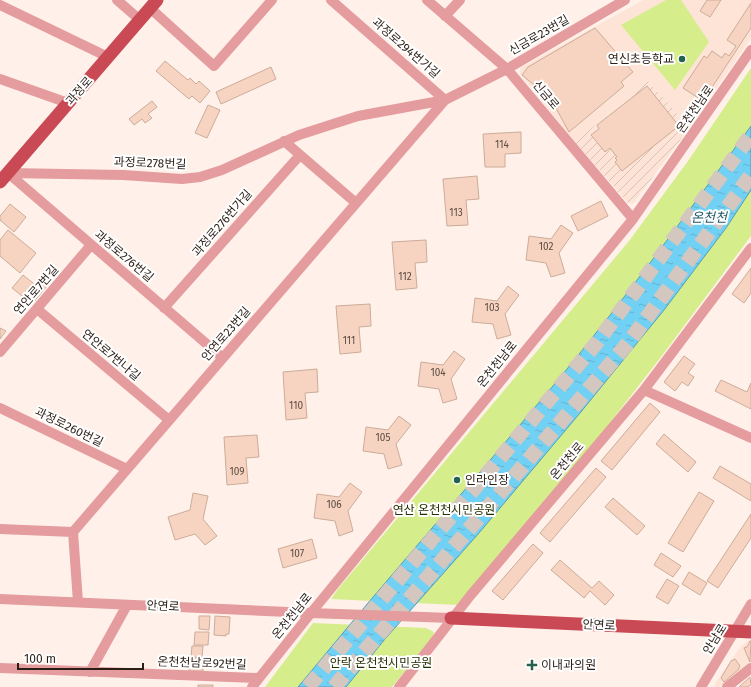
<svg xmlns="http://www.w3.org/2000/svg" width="751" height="687" viewBox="0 0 751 687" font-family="'Fira Sans','Noto Sans KR',sans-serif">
<defs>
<pattern id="industrial-furrows" width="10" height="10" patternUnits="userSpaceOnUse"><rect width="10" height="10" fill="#fde4d6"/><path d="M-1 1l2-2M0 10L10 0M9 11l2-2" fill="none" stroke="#d9c3b7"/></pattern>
<pattern id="water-ripples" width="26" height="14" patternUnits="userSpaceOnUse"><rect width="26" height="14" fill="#70d1f5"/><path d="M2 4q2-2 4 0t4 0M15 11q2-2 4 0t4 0" fill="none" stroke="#61b3d1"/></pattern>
</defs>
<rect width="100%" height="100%" fill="#fff1e9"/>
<path fill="#fde4d6" d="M643,0h108v38l-61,89 -42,-46 -73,61 -55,-68v-6z
M751,639v25l-32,23h-3l-2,-2 27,-39z"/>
<path fill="url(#industrial-furrows)" d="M648,81l42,46 -57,77 -5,-1 -53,-61z"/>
<path fill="#d5ee8b" d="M666,0h15l28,42 -34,48 -54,-65z
M751,68v168l-87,117 -55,71 -151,181 -127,-6 7,-10 291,-348 59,-80z
M313,623l113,5 8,4 -1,4 -41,51h-127z"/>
<path fill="url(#water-ripples)" stroke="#5b9bb2" d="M751,126v64l-25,38 -62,82 -84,103 -101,120 -94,106 -39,48h-48c85,-104 174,-204 260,-307 68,-82 130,-168 193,-254z"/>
<path fill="#f6d4c1" stroke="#ccac99" d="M707,0h14l-11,17 -10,-6z
M751,3v25l-48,73 -20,-13 21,-32 3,2 5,-7 10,7 3,-5 4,3 7,-10 -9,-6z
M595,28l38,44 -12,10 3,4 -55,46 -18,-33 -29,-24 6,-8z
M165,61l23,19 2,-2 6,6 3,-3 11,10 -10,12 -8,-7 -3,3 -33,-28z
M271,67l5,12 -55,25 -5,-12z
M647,86l32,40 -57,45 -7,-9 2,-2 -2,-2 2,-1 -7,-9 -5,4 -14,-17 8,-6 -2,-4z
M152,101l5,6 -9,7 4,4 -7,5 -3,-4 -8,6 -5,-6z
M208,105l12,5 -13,28 -12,-5z
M521,132v21l-16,1v13h-20l-2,-33z
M477,176l2,23 -13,1 2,25 -21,1 -4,-47z
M601,201l7,15 -30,15 -7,-15z
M10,204l16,13 -12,15 -14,-12v-4z
M561,225l12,8 -14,20 6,20 -14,4 -5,-14 -20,-3 3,-24 22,3z
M8,230l28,23 -16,20 -20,-17v-16z
M426,240l1,22 -12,1 2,25 -21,2 -4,-48z
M751,268v25l-7,10 -12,-9z
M23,275l15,12 4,-5 5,4 -15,18 -20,-16z
M508,286l11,9 -14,19 6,21 -14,4 -4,-15 -21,-2 3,-24 22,3z
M370,304l1,22 -12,1 2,25 -21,2 -4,-48z
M0,328l6,3 -6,8z
M454,351l11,8 -14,20 6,20 -14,4 -4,-14 -21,-3 3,-24 22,3z
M684,356l11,8 -7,9 6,4 -6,9 -6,-4 -7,9 -11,-9z
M317,369l1,23 -13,1 2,25 -21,2 -3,-48z
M721,380l26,12 4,-9v26l-36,-18z
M650,403l10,9 -48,58 -11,-9z
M399,416l12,9 -15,19 6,21 -14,4 -4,-15 -21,-3 3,-24 22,3z
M664,434l32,28 -8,10 -32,-28z
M257,435l2,22 -13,1 2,25 -21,2 -3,-48z
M720,466l31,18v17l-38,-23z
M596,468l10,9 -56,65 -10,-9z
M350,483l12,9 -14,19 5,20 -14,5 -4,-15 -21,-3 3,-24 22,3z
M699,492l15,9 -31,51 -15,-9z
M193,493l15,3 -5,23 14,17 -12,9 -10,-11 -20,6 -7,-23 22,-7z
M613,498l32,28 -8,9 -32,-28z
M751,514v24l-33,50 -11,-7z
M312,539l5,19 -34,10 -5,-19z
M533,544l10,9 -40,47 -11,-9z
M661,553l20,13 -8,11 -19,-12z
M560,560l32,28 7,-7 15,14 -9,10 -15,-14 -6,7 -33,-28z
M689,572l18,11 -7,12 -18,-11z
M667,579l12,7 -11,18 -12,-7z
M199,616h11l-1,14 -10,-1z
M215,616l15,1 -1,17h-3v2l-12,-1z
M195,632h14l-1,13h-14z
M750,641h1l-1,21 -6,-14 3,-1z
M192,646h11l-1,11h-11z
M190,658h13v13h-14z
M735,659l5,7 -1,1v2l-15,13 -3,-4 10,-17z
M750,677l1,8 -4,2h-8z
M198,685h15v2h-15z"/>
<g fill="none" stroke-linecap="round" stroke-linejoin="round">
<path stroke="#d4c7bf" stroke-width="15" stroke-dasharray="15 8" stroke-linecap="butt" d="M308,687l290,-346 153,-206
M334,687l295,-345 122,-167"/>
<path stroke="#e49c9e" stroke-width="10" d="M117,0l23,20
M427,0l80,69 126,150
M0,5l108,52
M150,8l64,58 58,-66
M445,16l15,-16
M0,79l68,24
M284,141l72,62
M8,173l115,2 59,4 18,-2 22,-7 77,-35 59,-19 87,-16 62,-31 118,-69
M8,173l215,185
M164,308l136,-153
M37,309l132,111
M0,352l91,-107
M644,390l107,48
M0,408l127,61
M0,529l73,3
M0,599l311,14 140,5
M78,602l-5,-70 372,-432 -114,-100
M0,668l258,10
M90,672l37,-67
M252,687l59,-74 322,-394 118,-169
M399,687l71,-91 174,-206 107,-142
M701,687l50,-83
M727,687l24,-19"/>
<path stroke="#c94a55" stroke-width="13" d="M0,182l157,-182
M451,618l300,14"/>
</g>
<g fill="#25624e" stroke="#fff" stroke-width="1.5">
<circle cx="682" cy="59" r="4"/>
<circle cx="457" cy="480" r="4"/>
<path d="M530 659h4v4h4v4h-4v4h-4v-4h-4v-4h4z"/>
</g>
<g text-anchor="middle" stroke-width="4" stroke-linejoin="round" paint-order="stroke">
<g font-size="10" fill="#5d4c42">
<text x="502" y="148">114</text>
<text x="456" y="216">113</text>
<text x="546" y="250">102</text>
<text x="405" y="280">112</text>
<text x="492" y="311">103</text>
<text x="349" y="344">111</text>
<text x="438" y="376">104</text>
<text x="296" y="409">110</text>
<text x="383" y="441">105</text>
<text x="237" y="475">109</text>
<text x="334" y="508">106</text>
<text x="297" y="557">107</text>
</g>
<g font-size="12" fill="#2a1e17" stroke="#fff">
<text transform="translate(539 35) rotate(-30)" y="4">신금로23번길</text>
<text transform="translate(406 48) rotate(41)" y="4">과정로294번가길</text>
<text transform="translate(79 91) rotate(-49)" y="4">과정로</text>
<text transform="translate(546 95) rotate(50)" y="4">신금로</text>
<text transform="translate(695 109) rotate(-55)" y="4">온천천남로</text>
<text transform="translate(150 163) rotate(2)" y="4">과정로278번길</text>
<text transform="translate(222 223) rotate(-49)" y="4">과정로276번가길</text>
<text transform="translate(124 256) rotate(40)" y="4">과정로276번길</text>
<text transform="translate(36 290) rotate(-49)" y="4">연안로7번길</text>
<text transform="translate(226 334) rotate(-49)" y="4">안연로23번길</text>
<text transform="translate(111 355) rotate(40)" y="4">연안로7번나길</text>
<text transform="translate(497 364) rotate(-51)" y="4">온천천남로</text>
<text transform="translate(69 427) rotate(26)" y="4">과정로260번길</text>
<text transform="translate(567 461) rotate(-50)" y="4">온천천로</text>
<text transform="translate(163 606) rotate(3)" y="4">안연로</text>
<text transform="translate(292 616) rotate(-51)" y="4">온천천남로</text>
<text transform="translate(599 625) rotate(3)" y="4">안연로</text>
<text transform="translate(715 639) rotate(-58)" y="4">안남로</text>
<text transform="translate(202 663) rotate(2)" y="4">온천천남로92번길</text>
</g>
<g font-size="12" fill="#2a1e17" stroke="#fff" text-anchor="start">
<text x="674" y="63" text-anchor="end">연신초등학교</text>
<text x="465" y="484">인라인장</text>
<text x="541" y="669">이내과의원</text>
</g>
<g font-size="12" fill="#283105" stroke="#fff">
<text x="444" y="514">연산 온천천시민공원</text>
<text x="381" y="667">안락 온천천시민공원</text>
</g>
<g font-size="13" font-style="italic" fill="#1f5668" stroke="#fff">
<text x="709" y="222">온천천</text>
</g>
</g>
<path d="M18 663v6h125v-6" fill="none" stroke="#2a1e17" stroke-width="2"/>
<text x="24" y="663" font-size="12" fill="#2a1e17" stroke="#ffffff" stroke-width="3" paint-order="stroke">100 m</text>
</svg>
